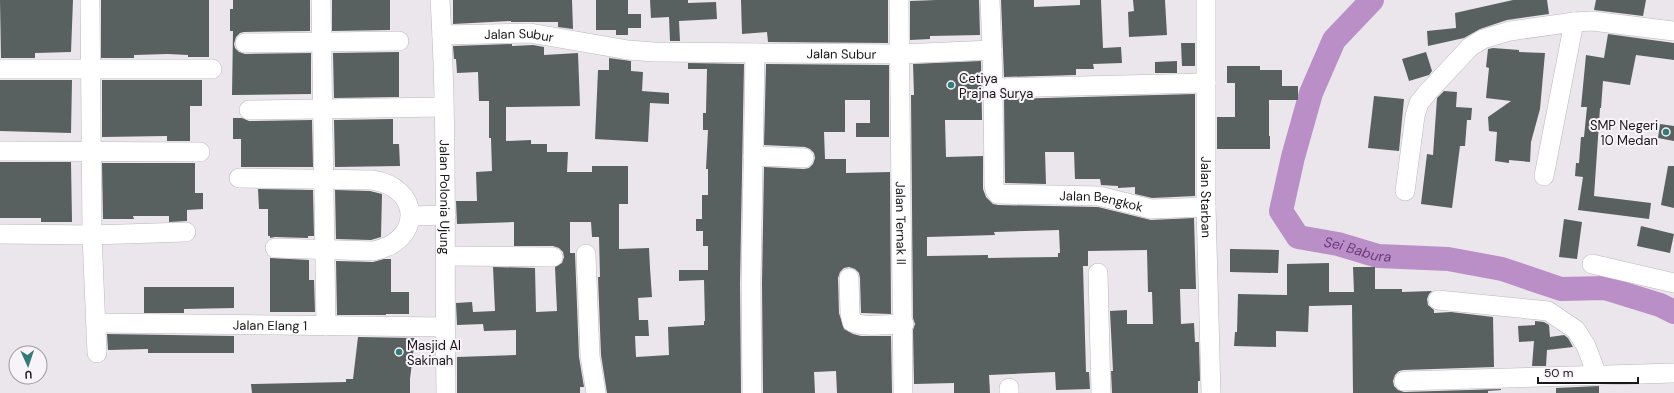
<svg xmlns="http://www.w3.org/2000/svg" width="1674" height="393" viewBox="0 0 1674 393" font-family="'DM Sans',sans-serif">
<rect width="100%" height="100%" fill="#ebe6ec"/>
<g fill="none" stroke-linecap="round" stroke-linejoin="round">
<path stroke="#ba8ec6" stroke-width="24" id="s1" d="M1372,0l-38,40 -23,53 -18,64 -12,54 17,26 40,7 40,12 70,3 54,10 59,20 44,-1 55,17 14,7"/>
</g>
<path fill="#586060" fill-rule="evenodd" d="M0,0h73l-2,52 -36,1v5h-34z
M101,0h108v57h-21v-2l-20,-1 -34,1v3h-33z
M233,0h77v31l-66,1 -4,1 -4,4 -2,7 1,4 4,4 6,2 66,-1v41l-79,1 1,-64h-3v-22h3z
M332,0h58v30l-58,1z
M453,0h119l1,29 -15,-2v-5h-47v-1l-58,3z
M596,0h32v14h13v14h-13v7h-12v-5h-20z
M650,0h38v3l28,-1 1,17 -38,2 1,20h-10l-1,-24 -18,1z
M741,0h147v43l-120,-1 -1,-10 -25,2z
M936,0h43l1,35 -50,1v3l-20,1v-39z
M1001,0h33v7l46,-2v-5h21l2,48 18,-1 1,16 -29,1 1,5h-18v6l-72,2z
M1133,0h32l2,35 -38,2 -1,-25 6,-1z
M1513,0h34l2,14 -42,6 -27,9 -16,9 -36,8 -1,-15 29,-3 -1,-15z
M1596,0h50l-3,16 -49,-6z
M1608,34l66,9v17l-38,-5 -6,30 -27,-4 -2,27h-1l-6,88 57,7 -2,16 -71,-9 5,-33 -8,-1 1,-13h3l2,-26h3l3,-30h-6l5,-52 18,3z
M1181,43h14v23h-13z
M512,44v2l21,-1 11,2v8l34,-2 2,53 -74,1v34l25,-1v4h16v8h21l-1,20h25v-6h36v38h-9v45l30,-1 1,20 2,29 -14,1 1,22h9l1,16h-14l1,21 33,-2 -1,-28 36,-2v-4h1l-1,-41 -25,1v-11h29v-24h-5v-15h-7v-12h6v-24h6v-26h-2l2,-39h-5v-17h3l1,-44h-19v-6l56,1 -4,219 1,110h-134l-6,-38 -3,-78h2l-1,-40h-7l-1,-15h-21v31h5l4,104 5,30h-4v6h-123v-36l59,-2v-25l-32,1 -1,-7 -26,1 -1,-22 16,-1 1,10 22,-1 -2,-44 42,1 1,44 21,-1 -2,-44 7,-4 2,-6 -1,-5 -4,-4 -6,-2h-39v-24l-57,2 -1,-23h21l-1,-29 16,-1 -1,-33h-2v-37h-10l-1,-29 -21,1 -1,-14h-2l-1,-13z
M1493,48l26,2v2l26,1 -5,56 -9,33 -1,20 -21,-2v3l-14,-2 2,-29 -8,-1 -1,-14 23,-16 -25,-3 3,-30 -3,-1 2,-18z
M399,52v45l-65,1 -1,-45z
M1426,52l6,19 -3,4 -20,6 -7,-22z
M609,58l22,3v10l12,1 -1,19 27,2v11l-19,-1 -2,39 -53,-3 3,-69h11z
M981,61l1,59h-37l1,37 37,-1v33l3,8 7,7 5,1 100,2 53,13 43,-2 2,71h-16l1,35 13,-1 1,19h4l1,39h-2v12h-86l-1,-22h2l-3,-60 17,-1v14h26l-1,-32h-4l-1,-42 -59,1v15h-5l3,106h3l1,17 -34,1 -1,-18 -66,3 1,18h-36v-10l-40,1 -1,-54 2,-6 -2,-6 -2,-223h3l-1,-31zM1059,230l1,23h-2v4l-70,1v-3l-61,1v-19l68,-2 -1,-3z
M1177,61v12h-22v-11z
M766,64l123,1v72h-33v-14h14v-23h-25v32h-21l1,27h21v14l44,-1 1,142 -30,-1 -1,-35 -1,-5 -4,-4 -6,-2 -5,1 -4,4 -2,6 1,35 5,16 9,5 8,2h30l1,57h-55l-1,-22 -22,1 1,21h-52l-1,-110 2,-116 40,2 5,-1 4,-4 2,-6 -1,-5 -4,-4 -5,-2 -41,-2z
M1227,66h33v4h22v16h16v14h-29v36h1v13h-53v-32h18v-34h-8z
M0,80h72l-1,53 -71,-2z
M102,80h100v26h-12v35h-23v-5l-65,1z
M1444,91l13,1 -1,15 16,1 -1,12h-4l-2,26h-5l-8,62 -31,-4 6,-50 6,1 4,-57z
M1195,94v102l-43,2 -17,-4v-7l-17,1v-2l-17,-1 -1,-6h-25l-1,-27h-29l1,32 -41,-1 -1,-84z
M1374,96l30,3 -5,52 -31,-3z
M233,118h9l7,3 63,-1 1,47h-72v-28h-8z
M393,119v25h6l1,22 -65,1 -1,-47z
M1660,124l14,2v15l-16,-3z
M0,162h71l1,60h-31v-4h-41z
M102,163h93v30h8v16l-16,1v11l-18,1v-6h-36l1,3h-31z
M1668,166h6v42l-13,-3z
M258,189l55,1 1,46h-6v2l-33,-1 -5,1v-2h-2v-27h-9z
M335,190l35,1 12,3 -1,43 -10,3 -35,-1z
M1564,219l18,3 -5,37 -18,-2z
M1641,226l33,8 -4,19 -33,-7z
M1230,249l49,1 -1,23 -48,-1z
M270,258l39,2v20h5l1,32h-45z
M384,259h7v33h18v22h-23v1h-49l-1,-54 37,1z
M1329,263v29h25l-1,-25h22v22h27v3l30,-1 -3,3 -2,5 1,6 6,5v3l17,-1 42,5 1,50 -91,3 -4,1 -4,4 -2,6 1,5 4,4 6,2 97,-3v1l-13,1v2h-135l-1,-88 -43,1 -1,26 -32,-1v16l-42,-1 1,-14h2l1,-38 49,1v-31z
M144,287h90v21l-50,1v4h-40z
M1535,321l9,1 5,3 1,12 14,-2 4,3 5,9 -26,3 -1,16h-14l2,-25 -15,1 -1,-16 17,-1z
M107,334l127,2v17h-86v-4l-40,1z
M358,337l57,1 -5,41v14h-158l-1,-9 95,-2v-3h7z
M1599,386v7h-43v-5z"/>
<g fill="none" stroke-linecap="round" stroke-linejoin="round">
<g stroke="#bcb7bd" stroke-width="20">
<g id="minor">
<path d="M90,0l2,235 5,118"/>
<path d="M321,0l5,326"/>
<path id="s2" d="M440,0c8,131 4,262 6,393"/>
<path id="s3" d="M899,0l4,393"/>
<path d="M990,0l2,50"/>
<path id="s4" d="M1206,0v207l5,186"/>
<path id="s5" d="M442,35l88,-2 98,17 26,2 246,2 92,-4 1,38 213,-5"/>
<path d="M245,43l154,-2"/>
<path d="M0,69h212"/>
<path id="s6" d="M993,88l1,98 1,4 3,4 101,2 52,13 55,-2"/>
<path d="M249,110l194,-3"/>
<path d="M0,151l200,1"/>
<path d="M753,156l51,2"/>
<path d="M1544,176l30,-154"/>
<path d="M239,178l133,2c49,7 52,61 1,71l-98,-3"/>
<path d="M1405,191l10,-75 4,-13 8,-10 43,-46 13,-8 27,-8 64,-9 18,-1 82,10"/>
<path d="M411,216l35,-1"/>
<path d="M0,234l92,1 94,-3"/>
<path d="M586,254l4,102 6,37"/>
<path d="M446,256l107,1"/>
<path d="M1592,264l82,19"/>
<path d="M1098,273l3,120"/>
<path d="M849,278l1,35 2,9c11,6 39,2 52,2"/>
<path d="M1438,300l110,11 28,19 10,16 11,29"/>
<path id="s7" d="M96,323l349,4"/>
<path d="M1404,381l270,-8"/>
<path d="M1009,388v5"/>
<path d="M752,393l-1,-110 4,-230"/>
</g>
</g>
<use href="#minor" stroke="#fff" stroke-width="19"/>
</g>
<g fill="#337b79" stroke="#f8f3f9" stroke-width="1.5">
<circle cx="951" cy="85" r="4"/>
<circle cx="1666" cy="132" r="4"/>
<circle cx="399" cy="352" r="4"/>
</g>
<g text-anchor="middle" stroke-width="4" stroke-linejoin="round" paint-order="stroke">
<g font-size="13" fill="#191719" stroke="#f8f3f9">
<text dy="5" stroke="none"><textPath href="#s5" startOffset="77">Jalan Subur</textPath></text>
<text dy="5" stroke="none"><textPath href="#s5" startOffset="401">Jalan Subur</textPath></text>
<text dy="5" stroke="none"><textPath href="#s2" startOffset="197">Jalan Polonia Ujung</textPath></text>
<text dy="5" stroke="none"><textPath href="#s4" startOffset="197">Jalan Starban</textPath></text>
<text dy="5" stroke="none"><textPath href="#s6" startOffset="211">Jalan Bengkok</textPath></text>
<text dy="5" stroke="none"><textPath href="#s3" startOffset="223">Jalan Ternak II</textPath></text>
<text dy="5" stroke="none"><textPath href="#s7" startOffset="174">Jalan Elang 1</textPath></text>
</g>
<g font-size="13" fill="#191719" stroke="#f8f3f9" text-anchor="start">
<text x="959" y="83">Cetiya<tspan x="959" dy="15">Prajna Surya</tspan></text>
<text x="1658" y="130" text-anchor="end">SMP Negeri<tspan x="1658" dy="15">10 Medan</tspan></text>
<text x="407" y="350">Masjid Al<tspan x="407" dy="15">Sakinah</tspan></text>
</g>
<g font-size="14" font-style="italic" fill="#6f397d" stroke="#f8f3f9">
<text dy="5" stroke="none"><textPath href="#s1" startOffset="327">Sei Babura</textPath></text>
</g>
</g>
<g transform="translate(28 365) rotate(177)"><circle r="19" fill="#f8f3f9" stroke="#9f9b9f"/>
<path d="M0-3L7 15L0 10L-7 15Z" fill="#337b79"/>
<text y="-6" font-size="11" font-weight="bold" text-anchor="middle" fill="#191719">U</text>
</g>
<path d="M1538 377v6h100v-6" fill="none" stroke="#191719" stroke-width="2"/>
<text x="1544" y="377" font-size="12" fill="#191719" stroke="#f8f3f9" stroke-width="3" paint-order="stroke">50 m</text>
</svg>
